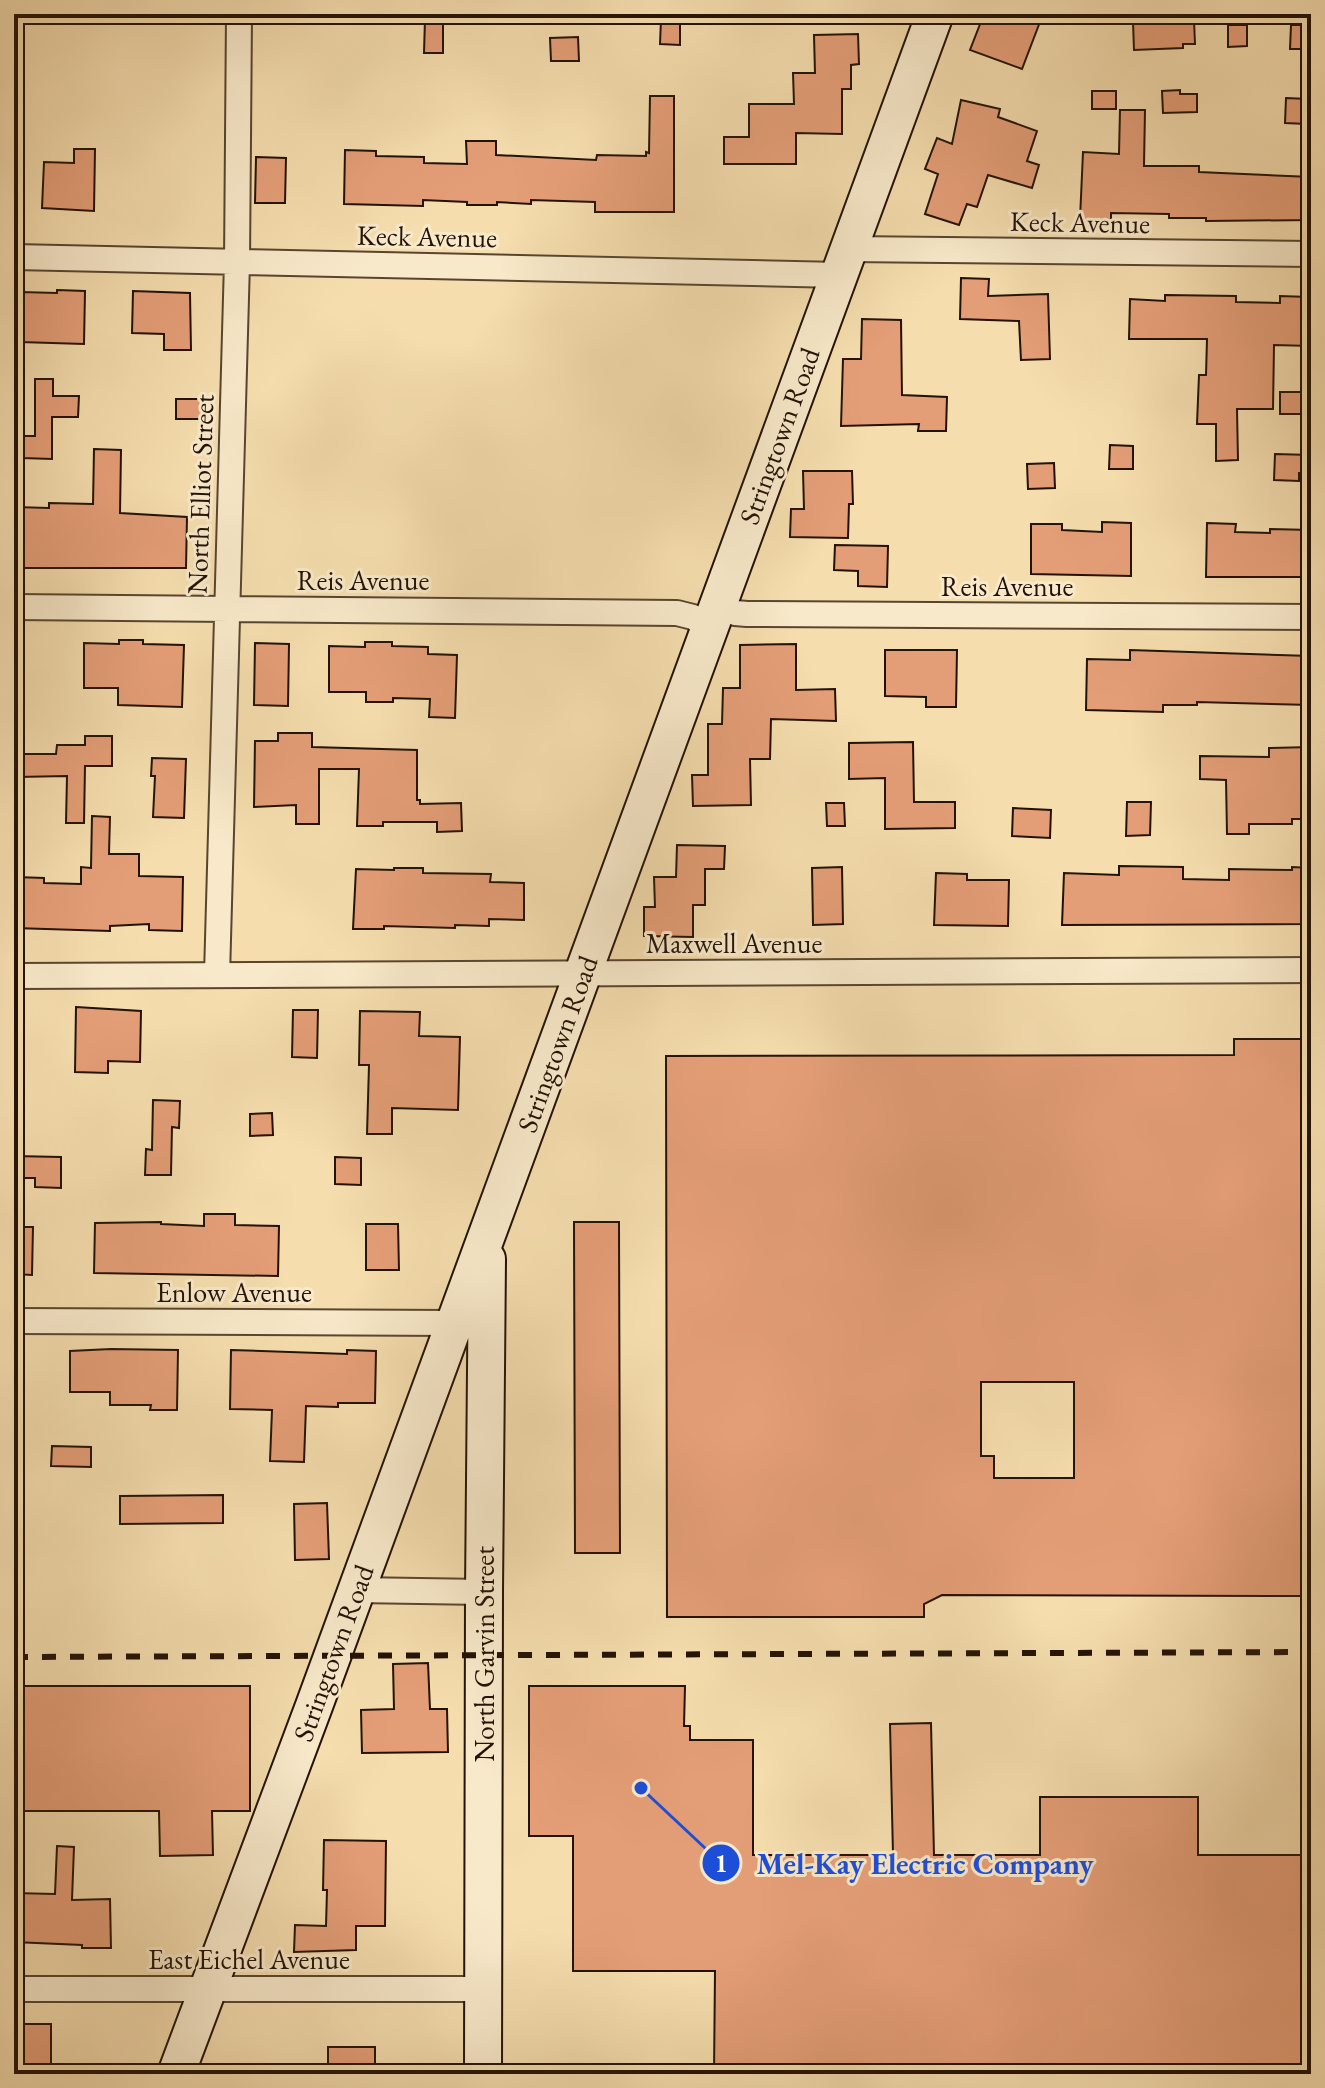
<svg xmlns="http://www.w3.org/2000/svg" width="1325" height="2088" viewBox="0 0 1325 2088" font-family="'EB Garamond',serif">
<rect width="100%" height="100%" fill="#f5ddae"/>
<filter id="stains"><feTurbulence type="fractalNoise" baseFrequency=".0025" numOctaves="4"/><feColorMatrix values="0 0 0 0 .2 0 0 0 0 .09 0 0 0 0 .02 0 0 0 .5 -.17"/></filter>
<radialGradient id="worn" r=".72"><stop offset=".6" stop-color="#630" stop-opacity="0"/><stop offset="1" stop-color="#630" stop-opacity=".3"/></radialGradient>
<path fill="#e49e77" stroke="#231206" stroke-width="2" fill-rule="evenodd" d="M984,14h59l-21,55 -52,-19z
M425,19l18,1v33h-19z
M661,19h19v26l-20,-1z
M1194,20l1,24h-12v4l-49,2 -1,-28z
M1228,25h19v21l-19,1z
M1291,25h18v24h-19z
M858,34l1,30 -8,1v24h-9v45l-46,-1v31h-72v-27h25v-33h45l-1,-31h22l-1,-38z
M578,37l1,24h-28l-1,-23z
M1180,90v4h17v18l-34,1 -1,-22z
M1092,91h24v18h-24z
M650,96h24v116h-79v-10l-64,-2v4l-34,-2v3h-30v-3l-44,-2v6l-79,-2 1,-54 31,1v5l48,1v6l43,1 -1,-23h30v14l100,5 1,-5 49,1v-4l3,1z
M1286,98l22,1 -1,25 -22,-1z
M961,100l39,9 -2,8 39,14 -10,30 12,4 -7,23 -44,-13 -11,32 -10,-3 -8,21 -34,-11 13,-40 -13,-5 12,-31 15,6z
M1120,110h25l-1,56h55v6l112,5v43l-105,1v-3h-37v-4l-58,-1v8l-31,-2 3,-67 36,2z
M74,149h21l-1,62 -52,-3 2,-46 30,1z
M256,157l30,1 -1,45h-30z
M961,278l28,1 -1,17 60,-2 2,65 -29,1 -2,-39 -59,-2z
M57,290l28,1 -1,53 -64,-2 1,-50 36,1z
M133,291l57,2 1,57h-27v-16l-32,-1z
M1165,295l71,1v6l44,1v-7l29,1 2,49 -37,-1 -1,64h-36l1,51 -22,1v-37h-19l2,-49h7l1,-36h-78l1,-40 35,2z
M862,319l39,1 1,75 45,2 -1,34h-28l1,-7 -78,2 2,-67h18z
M35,379h18v17h26l-1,21h-26v42l-30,-1v-22h13z
M1280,392h22v22h-22z
M176,399h25v20h-25z
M1110,445l23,1v23h-24z
M94,449l27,1 -1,63 67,4 -1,51h-172l1,-61 34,1v-5l44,1z
M1275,454l36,1v18h-12v8l-25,-1z
M1054,463l1,25 -27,1 -1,-25z
M803,471h49l1,33h-4l-1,34 -58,-1 1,-28h13z
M1102,522l29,1v53l-100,-2v-50h31v6l40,2z
M1207,523l29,1 -1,8 35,1v-4l41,1v47h-105z
M835,545l53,1 -1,41 -29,-1v-15l-24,-1z
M119,640h24v4l41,1 -2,62 -64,-2v-17h-34v-45l35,1z
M365,642h27v4l36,1v7l29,1 -2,63 -26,-1 1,-18 -37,-1v4h-27v-10h-37v-46l36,1z
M255,643l34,1 -1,62 -34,-1z
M796,644v46l39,-1 1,32 -65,-2 -1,40h-20l1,46 -58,1 -1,-31h16v-51h14l1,-36h17v-43z
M885,650h72l-1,57h-30v-10l-41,-1z
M1130,650l181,6v49l-114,-3v3h-34v7l-77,-2 1,-51 43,1z
M278,733h34v14l105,3v50h3v4l41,-1 1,28 -25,1v-10h-54v4h-26l2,-57h-40v55h-23v-19l-42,2 1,-66h23z
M85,736h27v30h-27l-1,57h-18l1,-47 -50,1v-23h39l1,-9h28z
M913,742l1,60h41v26l-70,1v-51l-36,1v-36z
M1311,747v72h-19v5h-43v10h-22l-1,-54 -26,-1v-23l69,1v-9z
M152,758l34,1 -2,59 -31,-1 2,-41h-4z
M1127,802h24l-1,33 -24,1z
M826,803h18l1,23h-18z
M1013,808l38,2 -1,28 -38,-2z
M92,816l18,1 -1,37h30v22l44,1 -1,54 -33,-1v-6l-39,2v5l-96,-3 2,-51 28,1v5l37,1v-17l10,1z
M677,845l48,1 -1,23h-19v36h-12v32l-49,-1v-29h11l-1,-30h22z
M1119,866l64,1v12l46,1v-11l63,1v-3l19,1v56l-249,1 2,-52 55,2z
M842,867l1,57 -30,1 -1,-57z
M394,868h29v5l68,1 -1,8 34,1v37l-35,-1v7l-34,-1v3l-71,-2v3h-31l3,-60 38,1z
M936,873l31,1v6h42l-1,46 -74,-1z
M76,1007l65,4 -1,51 -32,-1v12l-33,-1z
M293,1010h25l-1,48 -25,-1z
M360,1011l60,1 -1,24 41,1 -2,73 -66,-2v26h-25l2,-69h-10z
M1234,1039h77v557l-369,-1 -18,9v13h-257l-1,-561 568,-1zM981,1382h93v96h-80v-22h-13z
M153,1100l27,1 -1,27 -7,-1 -1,48h-26l1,-26 6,1z
M272,1113l1,22 -23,1v-22z
M14,1156l47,1v31l-26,-1v-9h-21z
M335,1157l26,1v27l-26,-1z
M204,1214h31v11l44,1 -1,50 -184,-3 1,-50 66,-1v2l43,2z
M574,1222h45l1,331h-45z
M366,1224h32l1,46h-33z
M14,1227h19l-1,48 -18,-1z
M111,1349l67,1 -1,60h-27l1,-5h-41v-13h-40v-41z
M231,1350l116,4v-4l29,1 -1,52h-37v4l-32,-1 -2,56 -34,-1 2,-51 -42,-1z
M52,1446l39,1v20l-40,-1z
M223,1495v28l-103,1v-28z
M327,1503l2,56 -34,1 -1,-56z
M428,1663l2,46h17l1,43 -86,1 -1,-43 33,-1 -1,-45z
M14,1686h236v125h-38l1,44 -53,1 -1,-45h-145z
M529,1686h156l-1,40h6v14h63v115h140l-3,-131 41,-1 3,132h106v-58h158v58h113v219h-597l1,-103h-142v-135h-44z
M324,1840l62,1 -1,85h-29v24l-62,2 1,-27 31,1 1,-36h-4z
M57,1846l17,1 -2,53 38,-1 1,49h-29v-3l-68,-3v-49l41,1z
M24,2024h27v50h-28z
M328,2047h47v27h-47z"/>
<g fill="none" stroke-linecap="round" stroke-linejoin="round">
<g stroke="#584530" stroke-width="28">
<path id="street" d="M848,249l463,5
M14,257l825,18
M723,589v18l12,6 12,1 564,3
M14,607l663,6 16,4 15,10
M217,975l20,-713 2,-248
M14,976l1297,-6
M14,1321l439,2
M355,1590l129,2
M14,1989h470"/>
</g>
<g stroke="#231206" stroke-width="40">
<path id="secondary" d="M176,2074l138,-368 621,-1692
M483,2074l1,-482 3,-333"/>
</g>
<use href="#street" stroke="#f8e9ca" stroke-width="24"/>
<use href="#secondary" stroke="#f8e9ca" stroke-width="36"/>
<path stroke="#231206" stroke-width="6" stroke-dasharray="14 14" stroke-linecap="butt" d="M14,1657l1297,-5"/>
</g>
<g text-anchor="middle" stroke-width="6" stroke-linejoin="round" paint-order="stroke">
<g font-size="28" fill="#231206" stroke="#f8e9ca">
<text transform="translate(1080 222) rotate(1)" y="10">Keck Avenue</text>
<text transform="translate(427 236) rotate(1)" y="10">Keck Avenue</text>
<text transform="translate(779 436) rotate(-70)" y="10">Stringtown Road</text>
<text transform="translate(200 494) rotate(-88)" y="10">North Elliot Street</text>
<text x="363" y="590">Reis Avenue</text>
<text x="1007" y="596">Reis Avenue</text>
<text x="734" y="953">Maxwell Avenue</text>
<text transform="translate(557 1044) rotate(-70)" y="10">Stringtown Road</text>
<text x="234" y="1302">Enlow Avenue</text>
<text transform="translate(333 1653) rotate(-70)" y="10">Stringtown Road</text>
<text transform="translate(484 1654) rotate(-90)" y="10">North Garvin Street</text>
<text x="249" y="1969">East Eichel Avenue</text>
</g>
</g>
<path fill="none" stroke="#1d4ed8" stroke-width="3" d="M641 1788L721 1863"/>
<g fill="#1d4ed8" stroke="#f8e9ca" stroke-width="3">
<circle cx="641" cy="1788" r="8"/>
<circle cx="721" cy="1863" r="20"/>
</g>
<g font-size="24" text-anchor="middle" font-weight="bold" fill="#fff">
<text x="721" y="1872">1</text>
</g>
<g font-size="30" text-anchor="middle" font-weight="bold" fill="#1d4ed8" stroke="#f8e9ca" stroke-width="6" stroke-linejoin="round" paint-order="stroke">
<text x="925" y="1874">Mel-Kay Electric Company</text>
</g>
<rect width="1325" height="2088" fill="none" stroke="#f5ddae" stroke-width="48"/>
<rect x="16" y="16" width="1293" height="2056" fill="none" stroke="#231206" stroke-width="4"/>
<rect x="24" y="24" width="1277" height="2040" fill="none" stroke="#231206" stroke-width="2"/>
<rect width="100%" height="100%" filter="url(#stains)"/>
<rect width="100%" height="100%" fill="url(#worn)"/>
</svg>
